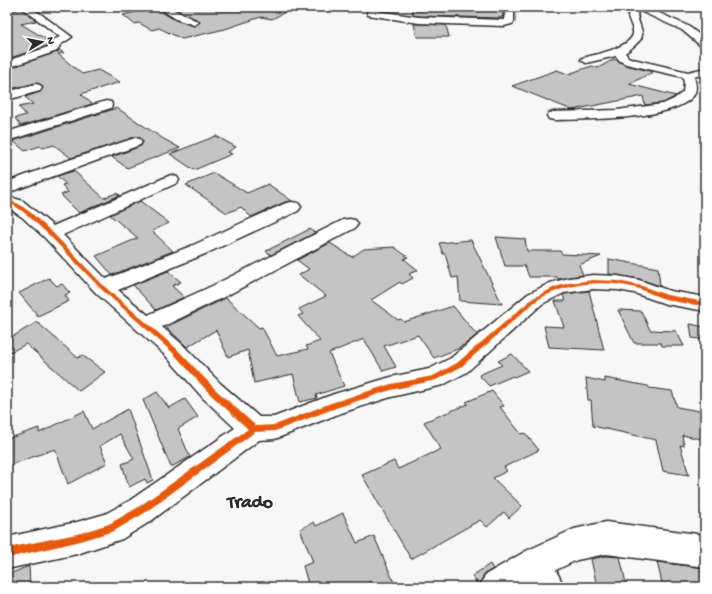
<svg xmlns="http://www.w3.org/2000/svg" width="712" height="594" viewBox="0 0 712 594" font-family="'Gochi Hand',sans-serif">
<rect width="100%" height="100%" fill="#f7f7f7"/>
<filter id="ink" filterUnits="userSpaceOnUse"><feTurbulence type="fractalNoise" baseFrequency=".025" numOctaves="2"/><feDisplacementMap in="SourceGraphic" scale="8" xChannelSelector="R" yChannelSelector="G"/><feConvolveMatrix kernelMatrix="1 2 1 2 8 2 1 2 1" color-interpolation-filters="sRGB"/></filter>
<g filter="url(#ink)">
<path fill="#c4c4c4" stroke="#2b2b2b" d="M134,7h19l22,13 19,6 6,-5 -25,-12v-2h120l-23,12 -11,-2 -36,12 -43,10 -23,-11 -7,2 -13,-7 -5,1 -11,-9 17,-4z
M412,7h92l-2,11 -83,-2 -6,-1z
M22,9l14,12 -15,3 28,17 -2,5 -40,13v-47z
M414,24l32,1 3,12h-32z
M59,50l5,3 -6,1 24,20 16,-4 22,12 -39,12 11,10 -71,22 -6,-8 11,-3 -7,-8 14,-3 -8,-7 15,-5 3,-5 -3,-3 -4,-1 -21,5 -8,-7v-12l50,-17z
M614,59l12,6 27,7 -24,12 47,12 -13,7 -18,2 -2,-9 -71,14 -60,-24 45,-16 11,4 24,-8 6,2z
M117,108l45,30 18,10 -53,20 -15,-11 29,-11 2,-5 -3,-3 -5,-1 -64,21 -17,-13 -11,3 -3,-2 -15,5 -12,-10z
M216,136l20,11 -8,5 4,2 -38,16 -24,-16z
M74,171l30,27 12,-5 4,2 -41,18 -18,-18 7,-3 -6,-7 4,-1 -9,-8z
M214,173l33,20 21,-9 24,17 -7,1 -34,15 -10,-10 -14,6 -41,-28z
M140,201l29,22 -17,8 21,20 -61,24 -16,-19 42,-18 -28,-23z
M310,229l5,4 -44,22 -5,-4z
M496,237l29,2 2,12h33l2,3 39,2 -22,9 4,10 -25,4 -1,-2h-28l-4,-11h-20z
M471,240l31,64 -42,-3 -2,-24 -6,1 -7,-24h-2l-4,-11z
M330,243l22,14 12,-8 30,-2 14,10 -4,2 14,11 -9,4 4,4 -11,6 -2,-2 -29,18 27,20 3,-1 3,3 49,-16 24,29 -13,10 -5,2 1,1 -26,10 -16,-23 -34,11 12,21 -13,4 -19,-32 -35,14 15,33 -28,9 1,3 -17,4 -7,-28 -39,9 -6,-33 -20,7 -12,-27 -29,17 -21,-20 60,-29 33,30 3,-1 15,29 31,-7 -2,-3 14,-5 -22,-25 5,-2 -4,-5 27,-13 -27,-21 10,-6 -12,-9z
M609,259l49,9 2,18 -21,-7 -30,-5z
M168,271l13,11 -9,4 12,11 -28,13 -23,-25z
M49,278l8,8 5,-2 8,9 -5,2 4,6 -31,15 -19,-23z
M589,291l15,59 -55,-3 -5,-21 20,1 -9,-26h10l-2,-6 1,-1z
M618,310l23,1 9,19 26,1 8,15h-22l-1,-3h-27z
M37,322l41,36 4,-3 23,17 -26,19 -53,-47 -19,10v-14z
M690,324l15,3v13l-13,-2z
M512,354l16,17 -14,6 -1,-1 -24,10 -10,-11 23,-10 -4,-4z
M586,378l19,4v-4l43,8 1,2 23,3 5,16 28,5v28l-23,-5 2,11 -4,-1 9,30 -26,-4 -7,-31 -63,-14 -2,-26h-3z
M492,391l12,15 -4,1 21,27 4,-1 14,17 -35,17 3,4 -14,7 29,28 -13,12 -5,-6 -17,15 -7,-7 -69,39 -49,-84 32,-14 4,8 43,-20 -17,-27 44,-18 -2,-2z
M157,392l12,16 16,-9 13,18 -20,12 12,28 -19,10 -28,-67z
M128,409l25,71 -6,3 -2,-4 -16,8 -7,-23 12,-5 -14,-25 -20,12 7,17 -39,21 -13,-35 -48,17v-27l32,-11v5l45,-22 8,18z
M343,513l14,30 17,-7 22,51h-23l-2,-6 -14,6h-48l-6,-21 10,-4 -13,-33 14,-7 2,4z
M606,556l14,1 7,30h-30l-6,-28z
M657,562l47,6 1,19h-42z
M490,564l3,5 -9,5 -5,12 -7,-10z
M29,566l1,21h-23v-12z"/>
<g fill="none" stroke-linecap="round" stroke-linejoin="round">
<g stroke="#2b2b2b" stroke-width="3">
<path id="minor" d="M21,7h10l41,30 -12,8 -3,6 -50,17v-7l41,-14 3,-6 9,-4z
M158,7h10l31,15 -5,3 -18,-6z
M371,7h9l-3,4 42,6 85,3 2,-13h8v15l-2,2 -8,2 -85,-3 -51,-8 -1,-3z
M631,7h15l42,19 17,13v8l-4,-1 -19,-16 -44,-20c-4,11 9,21 2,30 -4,5 -10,9 -15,13l3,4 5,2 55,13 17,-4v6l-11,3c2,5 3,13 0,18 -19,26 -109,24 -140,25l-5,-1 -2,-3 2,-3 5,-1 63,-2 46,-6 11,-5 9,-7 1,-9 -1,-6 -57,-13 -6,-3 -4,-5 -30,7 -5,-3 1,-2c12,-3 48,-10 51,-24 1,-5 -4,-13 -5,-18z
M36,84l4,1 2,3 -2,3 -33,9v-8z
M106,101l5,1 1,3 -1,3 -104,33v-9z
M135,138l5,1 2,3 -2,3 -133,48v-11l44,-16z
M171,175l6,2 2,3 -2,3 -114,52 43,44 85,-33 95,-43 6,-1 6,1 3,4 -3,4 -93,43 -87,36 30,25 64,-29 131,-66 6,-1 6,1 3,4 -3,4 -129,68 -64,31 20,17 39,40 38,33h15l60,-23 57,-17 38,-8 22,-11 77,-64 22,-11 19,-5 24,-3 25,1 21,4 31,11 35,6v14l-39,-7 -32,-11 -16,-3 -25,-1 -29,4 -22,11 -75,68 -24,13 -52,12 -50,16 -66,26 -16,1 -108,81 -29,18 -45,15 -70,15v-32l70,-15 28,-8 24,-13 106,-73 -32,-30 -37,-42 -70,-63 -51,-55 -23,-21 -15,-10v-11l16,5 30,25z
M606,522l99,13v32l-99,-13 -29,6 -21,10 8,17h-34v-2l-3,2h-47l5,-12 41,-24 48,-22z"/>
</g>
<use href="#minor" fill="#fff" fill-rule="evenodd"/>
<g stroke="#fff" stroke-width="2">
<path id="cycleway" d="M7,200l12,4 11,8 23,21 52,54 71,61 39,41 41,37 19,-1 56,-22 60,-19 42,-8 24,-13 76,-65 22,-11 14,-4 24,-3 25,1 24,5 25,9 38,7v4c-13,-2 -27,-3 -40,-7 -10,-3 -19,-8 -29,-11 -34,-9 -68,-5 -99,12l-76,67 -25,13 -45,10 -55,18 -61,23 -20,1 -112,82 -29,17 -37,11 -70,16v-10l70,-14 32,-10 28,-16 111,-79 -39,-36 -37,-41 -71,-63 -52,-54 -23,-21 -11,-8 -8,-3z"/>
</g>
<use href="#cycleway" fill="#e8590c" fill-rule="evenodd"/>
</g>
</g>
<g text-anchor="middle" stroke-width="3" stroke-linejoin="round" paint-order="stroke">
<g font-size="19" font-weight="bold" fill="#2b2b2b" stroke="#fff">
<text x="250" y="507">Trado</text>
</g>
</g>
<rect width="712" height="594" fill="none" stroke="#fff" stroke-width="24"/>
<rect x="12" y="12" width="688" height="570" fill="none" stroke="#2b2b2b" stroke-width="1.5" filter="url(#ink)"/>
<g transform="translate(42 42) rotate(80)" stroke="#ffffff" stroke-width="3" paint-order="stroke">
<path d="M0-3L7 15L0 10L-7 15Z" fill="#2b2b2b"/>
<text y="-6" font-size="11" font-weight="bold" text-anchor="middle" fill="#2b2b2b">N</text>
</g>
</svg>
